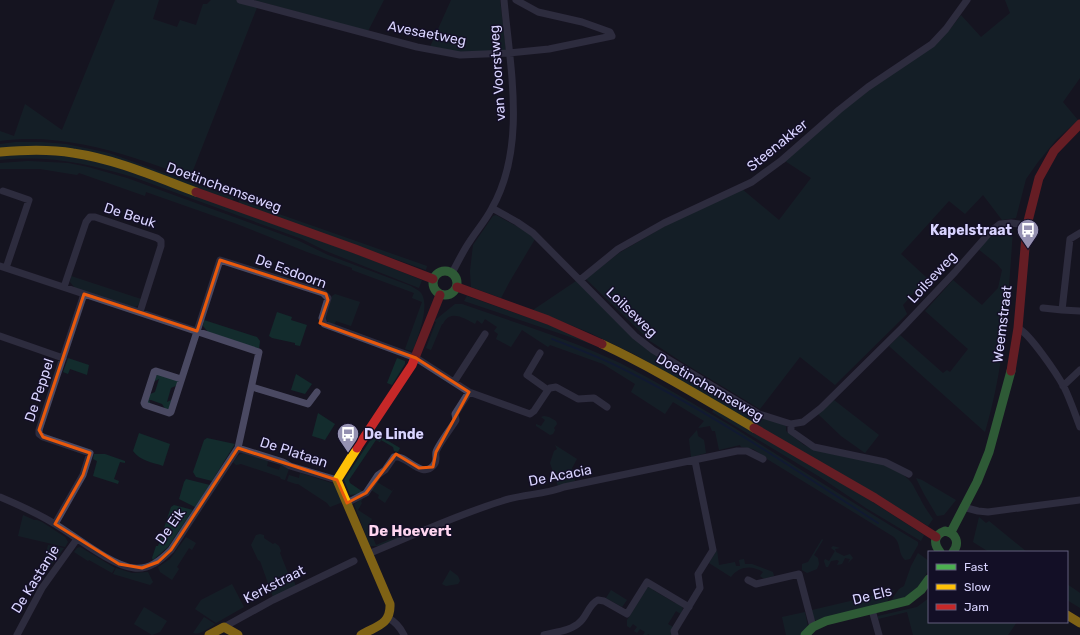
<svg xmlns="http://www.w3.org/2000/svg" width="1080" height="635" viewBox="0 0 1080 635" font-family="Rubik,sans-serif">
<rect width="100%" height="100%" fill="#161421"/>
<path fill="#132c2d" d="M115,0h47h-3l-6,19 24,8 3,-7 16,5 7,-21h4l4,-4h26l21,5 -66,168 48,17 -3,6c-76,-28 -154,-66 -237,-55v-10l14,5 11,-32 37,26z
M254,0h130l-16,31z
M451,0h49l6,50 -7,1 -40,1 -29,-5z
M1005,0h75v78l-17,24 15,18 -22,20 -18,22 -12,17 -10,39 -14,2 -19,-25 -18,19 -16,-13 -48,53 26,24 -24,27 4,9 -72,71 -35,-28 -40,52 -78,-47 -32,-21 -64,-62 33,-26 53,-31 70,-33 37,31 32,-42 -26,-17 52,-46 48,-37 49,-33 17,-17 10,-13 20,22 29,-24z
M16,142h25l25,2 43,9 125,45 -2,3 -117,-42 -115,-10v-5z
M28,154l41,2 41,9 236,85 76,30 -3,8 -93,-37 -24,-12 -169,-62c-48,-14 -83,-22 -133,-17v-4z
M28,161l40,2 20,4 39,11 170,62 31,15 83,31c2,2 6,3 8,5 13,11 -1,44 -5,57l-3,3 -6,-2 17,-47 -10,-4 2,-5 -62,-23v-2l-45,-16 -70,-28 -91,-32 -1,4 -66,-23 -2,2 -37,-6h-40v-6z
M239,200l188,66 -1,4 -187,-66z
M496,215l31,17 8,7 -25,42 -9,17 -30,-11 -1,-16 3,-26 20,-29z
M1005,228h6l2,2c-5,70 -8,135 -28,202l-96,-86 11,-11 43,38 4,-3 3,2 18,-23 -43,-38 28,-31 29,25 16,-17 4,-18 -5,-6 -19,-15c8,-9 16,-16 27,-21z
M71,276l70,23c-2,5 -3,8 -8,8l-58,-19 -5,-6z
M576,281l81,75 87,51 42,19v5l18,14 7,3c26,5 80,12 98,32 5,5 7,12 11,18 3,7 8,14 13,21l-5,7 -294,-172 -46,-22 -55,-22z
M335,294l25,8 -9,24 -15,-5 -2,4 -7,-4 -1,-4 6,-21z
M467,296l85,30 48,21 -136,-46z
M455,304h7c53,19 108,35 158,59 37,19 72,40 108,61 63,39 126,80 190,118v3l-8,14 -5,1c-7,-6 -4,-17 -11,-23l-127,-78v-1l-14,-9 -12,-2 -1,-2 -21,5 -4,-19h-3l-2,-5 -12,2 6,-7 -31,-19 -8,12 -34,-22 4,-8 -32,-20 -53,-19 -2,2 -26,-17 -11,17 -15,-8 2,-5 -4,-3 3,-4 -12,-8 -3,5 -5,-4 -2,4c-11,-6 -25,-15 -32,0h-1l-11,26 -5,-2 10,-26 -2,-1z
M277,312l15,5 -1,3 16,5 -7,21 -5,-1v-2l-23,-5 -3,-2z
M204,320l53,17 3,4 -1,8 -51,-17 -5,-6z
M68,358l21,7 -2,10 -17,-6 -2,5 -5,-2z
M397,358l8,3v3l-13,21 -5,-2z
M157,374l22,7 -1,4 -7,3 -4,14 6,-3 -4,10 -3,1 -4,-6 -11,-4h-2l2,5 -3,-2v-8l7,-3 4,-13 -6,3z
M296,374l16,10 -7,10 -14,-4z
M834,400l45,35 -14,18 -24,-17 -23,-22z
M714,409l135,78 75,48 -3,6 -55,-33 -46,-31 -108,-65z
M318,413l17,11 -10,16 -13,-4z
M544,416l5,1 7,4 1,3 -3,4 1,2 -2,4 -3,1 -14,-9v-2l5,2 4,-6 -4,-3z
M697,430l1,6 6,4 2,13 -24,7v-1l9,-2 -2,-18z
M139,433l31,11 -7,22c-11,-4 -23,-5 -30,-15z
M375,433l25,15 -2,4 -4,-1 -1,-4 -12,-7 -1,2 -4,-2 -27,40 1,3 13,9 -4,2 -9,1 -6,-15z
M207,438l28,6 -23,37 -16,-4 -3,-5 11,-32z
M555,445l22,14 -5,9 3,13 -17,5 -8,-23 4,-12 3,-2z
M243,453l25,8 -1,5 12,4 2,-6 8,5 -4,11 -4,-1 -1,-2 -39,-13 -5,1 -3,-3 6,-7z
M94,454h11l20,7v2l-5,-1 -6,17 5,2 -1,3 -25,-8 4,-15 -4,-2z
M300,473l35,11 8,18 -13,5 -3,-4 -29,-19h-2l-9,-3 2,-6 10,3z
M916,478l6,2 34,20 -12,15 -7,1 -13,-22z
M186,479l24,6 -15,22 -16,-8 5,-17z
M377,482l15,9 3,-4 -10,16 -7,-5 1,-3 -8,-5z
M363,498l-2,4 1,1 -4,7 14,9 -4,7 8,19 27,-11 -1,3 -23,9h-9l-16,-42z
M174,505l19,5 -25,37 -15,13 -1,-2 4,-12h2l13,-39z
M23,515l11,5h3l5,2 23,15 3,5 -3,5 -47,-11z
M979,517l7,6 3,-2 38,31h-38l-16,-10z
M260,534l4,1v3l9,6 2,-1 4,3 2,5 -1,2 10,25 3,1 3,7 -23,11 -13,-36 -2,-1 -7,-15 5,-10z
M186,537l10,6 -4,7 -3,-2 -12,19 2,2 -7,11 -12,-8 -2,-5 12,-8z
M822,539l1,1 -9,15 4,3 1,6 -2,5 -10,4 -5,-3v-6l6,-2z
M48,545l16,3 -15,20 -6,-2z
M833,546l7,2 -5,1 1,3 8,4 6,-2 3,4 -5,5 2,-4 -5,-1 -3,6 -5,1 2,-4 -2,-1 -6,1 -3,6h-2l-2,-6 1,-2 4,2 6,-10 -4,-3z
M80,547l35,21 -3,5 -23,-13 -1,1 -14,-9 3,-4z
M717,550l2,15 16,-3 1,4h4l-1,-6 5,-1 1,5h7l21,8 1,4 -10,3 -4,-3 3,-4c-11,-7 -24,-6 -32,5l-22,-14z
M918,553l11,8c0,12 -8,26 -18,33 -6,4 -15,6 -21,8l9,-13 5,-3 7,-20z
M116,568l16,5 16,-1 5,10 -3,3 -37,-11z
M450,570l8,6 2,5 -2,3 -12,2 -4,-2z
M232,584l12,23 -28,16 -21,-14 6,-9z
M1067,584l13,9v15l-13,-8z
M650,586l3,2v2l22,13 2,-1 6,6 -2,6 -5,-3 -8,13 5,3 -1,8h-22l-2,-1 -1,1h-4l2,-3 -5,-3 -3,4 -3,-2 3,-4 -4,-3 -3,4 -3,-2v-6l20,-32z
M611,590l16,10 -5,7 -16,-9z
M895,590l-9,13 -70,18 -5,-5 1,-6 68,-16 3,2 6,-2 1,-3z
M929,598v24h88l-9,13h-95l-6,-23 -29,7v-3l39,-9z
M144,607l23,14 -7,11 -8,3 -18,-11z
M805,612l3,15 -6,8h-16l-4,-18z
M204,617l11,7c-7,5 -15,11 -22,9z"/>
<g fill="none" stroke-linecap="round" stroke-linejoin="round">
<path stroke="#0d2144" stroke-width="2" d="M552,339c23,9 45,17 67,28 90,44 175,102 259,156"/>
<path stroke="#4a4962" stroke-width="7" d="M240,0l177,47 43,8 49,-2 40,-4 63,-13 -2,-4 -28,-10 -44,-10 -22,-12
M3,191l26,9 -23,68
M492,208l25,14 16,11 102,103 18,14 106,64 32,10 12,-2 18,-14 81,-80 53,-56 36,-41 9,-7 11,-1 16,2
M1080,233l-10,6 -8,71 18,1
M0,266l259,86 -21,96 -67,102c-10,10 -22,20 -37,18 -22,-2 -59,-32 -79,-44 -18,-11 -36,-19 -55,-27
M452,273c6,-11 11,-22 18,-32 7,-11 16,-21 22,-33 35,-62 18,-140 12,-208
M580,280l38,-31 46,-26 88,-41 30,-22 57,-50 29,-23 64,-43 14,-15 21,-29
M64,287l22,-65 4,-5h5l62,21 4,3v5l-21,66
M1043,308l19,2
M1018,328c12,6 39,46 46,59 6,12 11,27 16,40
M0,336l63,22
M540,353l-13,22 21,15
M181,379l-25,-8 -2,1 -10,31 1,2 24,8 2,-1 49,-152 103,33 5,5 -6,20 2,6 92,34 53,34 61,22 4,-3 14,-21 2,-2 6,-1 22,12 16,-1 13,9
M454,382l31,-48
M1063,386l17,-16
M252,387l56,17 9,-12
M791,424v7l23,16 71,15 24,12
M238,448l45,14 7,4 47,14
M347,503l19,-10 12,-18 7,-5 9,-13c12,-3 27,22 39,9 5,-5 2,-8 3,-14 2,-7 16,-25 20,-32l-1,-6 14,-22
M963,507l15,4 10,1 92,-12
M55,524l28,-49 7,-22 -47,-16 -4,-3v-4l45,-136
M368,554c44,-18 88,-39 134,-53 20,-7 42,-6 62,-14l173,-36h10l16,8
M748,580l8,4 43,-10 14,53
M872,610l7,25
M388,618c8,4 12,9 16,17
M224,627l49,-27 81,-39
M17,635l25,-47 35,-49
M544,635c11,-3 27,-4 36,-13 7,-6 9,-18 18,-22l6,1 23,13 20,-32 42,25
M675,635l-1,-4 26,-43 -2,-14 15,-24 -18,-89"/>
<path stroke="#4caf50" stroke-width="9" d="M433 283a12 12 0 1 1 24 0a12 12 0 1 1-24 0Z
M951,532l26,-50 12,-30 22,-81
M940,552c-7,-9 -6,-17 5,-21 11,2 15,12 8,21
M805,635l8,-8 13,-6 81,-20 14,-11 8,-11"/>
<path stroke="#ffc107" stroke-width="9" d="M0,152c24,-2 49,-3 73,1 42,6 83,24 123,39
M602,344c52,24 102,55 152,84
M357,448l-20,32 53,124c1,21 -14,22 -29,31
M1067,615l13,8
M209,635l15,-8 14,8"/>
<path stroke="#c62828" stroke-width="9" d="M196,192l159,57 78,30
M457,287l91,33 54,24
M1011,371l7,-43 9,-103 12,-47 15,-27 26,-27
M754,428l121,70 61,39
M357,448l55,-83 28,-70"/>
</g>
<path d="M0 0H1080V635H0ZM220,260l106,34 2,6 -8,23 96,35 53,34 -33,60 -3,15 -14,1 -23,-14 -30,39 -19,10 -10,-23 -99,-32 -67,102 -13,12 -16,6 -23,-4 -64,-40 28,-49 7,-22 -47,-16 -4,-7 45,-136 113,37z" fill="#161421" fill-opacity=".55" fill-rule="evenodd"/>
<path fill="none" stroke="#e8590c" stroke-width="3" stroke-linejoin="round" d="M220,260l106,34 2,6 -8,23 96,35 53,34 -33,60 -3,15 -14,1 -23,-14 -30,39 -19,10 -10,-23 -99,-32 -67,102 -13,12 -16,6 -23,-4 -64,-40 28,-49 7,-22 -47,-16 -4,-7 45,-136 113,37z"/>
<defs>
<g id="bus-pin" transform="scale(1.15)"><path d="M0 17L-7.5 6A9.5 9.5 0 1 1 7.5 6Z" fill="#9591b1" stroke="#130f26"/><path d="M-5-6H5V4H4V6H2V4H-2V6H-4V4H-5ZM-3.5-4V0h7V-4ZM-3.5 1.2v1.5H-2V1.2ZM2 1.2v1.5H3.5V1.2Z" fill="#fff"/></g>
</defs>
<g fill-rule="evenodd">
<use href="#bus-pin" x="1028" y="230"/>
<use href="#bus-pin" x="348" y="434"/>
</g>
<g text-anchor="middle" stroke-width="3" stroke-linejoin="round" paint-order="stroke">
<g font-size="14" fill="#d9d4ff" stroke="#130f26">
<text transform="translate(427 33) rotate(11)" y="5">Avesaetweg</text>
<text transform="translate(497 73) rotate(-94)" y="5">van Voorstweg</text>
<text transform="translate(777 145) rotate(-39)" y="5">Steenakker</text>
<text transform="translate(224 187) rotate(20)" y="5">Doetinchemseweg</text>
<text transform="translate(130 215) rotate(18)" y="5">De Beuk</text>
<text transform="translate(291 271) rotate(20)" y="5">De Esdoorn</text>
<text transform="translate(932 277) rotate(-47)" y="5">Loilseweg</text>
<text transform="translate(632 312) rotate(44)" y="5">Loilseweg</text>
<text transform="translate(1002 324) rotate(-83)" y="5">Weemstraat</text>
<text transform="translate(710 387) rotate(30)" y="5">Doetinchemseweg</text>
<text transform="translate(39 390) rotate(-72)" y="5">De Peppel</text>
<text transform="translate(294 452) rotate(18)" y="5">De Plataan</text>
<text transform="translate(560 475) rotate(-11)" y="5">De Acacia</text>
<text transform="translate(170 526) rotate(-55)" y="5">De Eik</text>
<text transform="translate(35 579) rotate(-58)" y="5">De Kastanje</text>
<text transform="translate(274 584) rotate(-27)" y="5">Kerkstraat</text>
<text transform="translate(872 595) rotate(-14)" y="5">De Els</text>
</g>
<g font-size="14" font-weight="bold" fill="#d9d4ff" stroke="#130f26" text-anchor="end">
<text x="1012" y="235">Kapelstraat</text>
<text x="364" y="439" text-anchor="start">De Linde</text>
</g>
<g font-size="15" font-weight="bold" fill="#ffd6f0" stroke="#130f26">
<text x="410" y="536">De Hoevert</text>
</g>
</g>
<rect x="928" y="551" width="140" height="72" fill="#130f26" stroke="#625e7d"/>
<rect x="936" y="564" width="20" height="6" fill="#4caf50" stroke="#625e7d"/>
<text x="964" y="571" font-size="12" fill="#d9d4ff">Fast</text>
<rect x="936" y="584" width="20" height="6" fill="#ffc107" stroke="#625e7d"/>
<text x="964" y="591" font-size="12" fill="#d9d4ff">Slow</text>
<rect x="936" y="604" width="20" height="6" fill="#c62828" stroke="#625e7d"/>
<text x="964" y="611" font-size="12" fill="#d9d4ff">Jam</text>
</svg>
